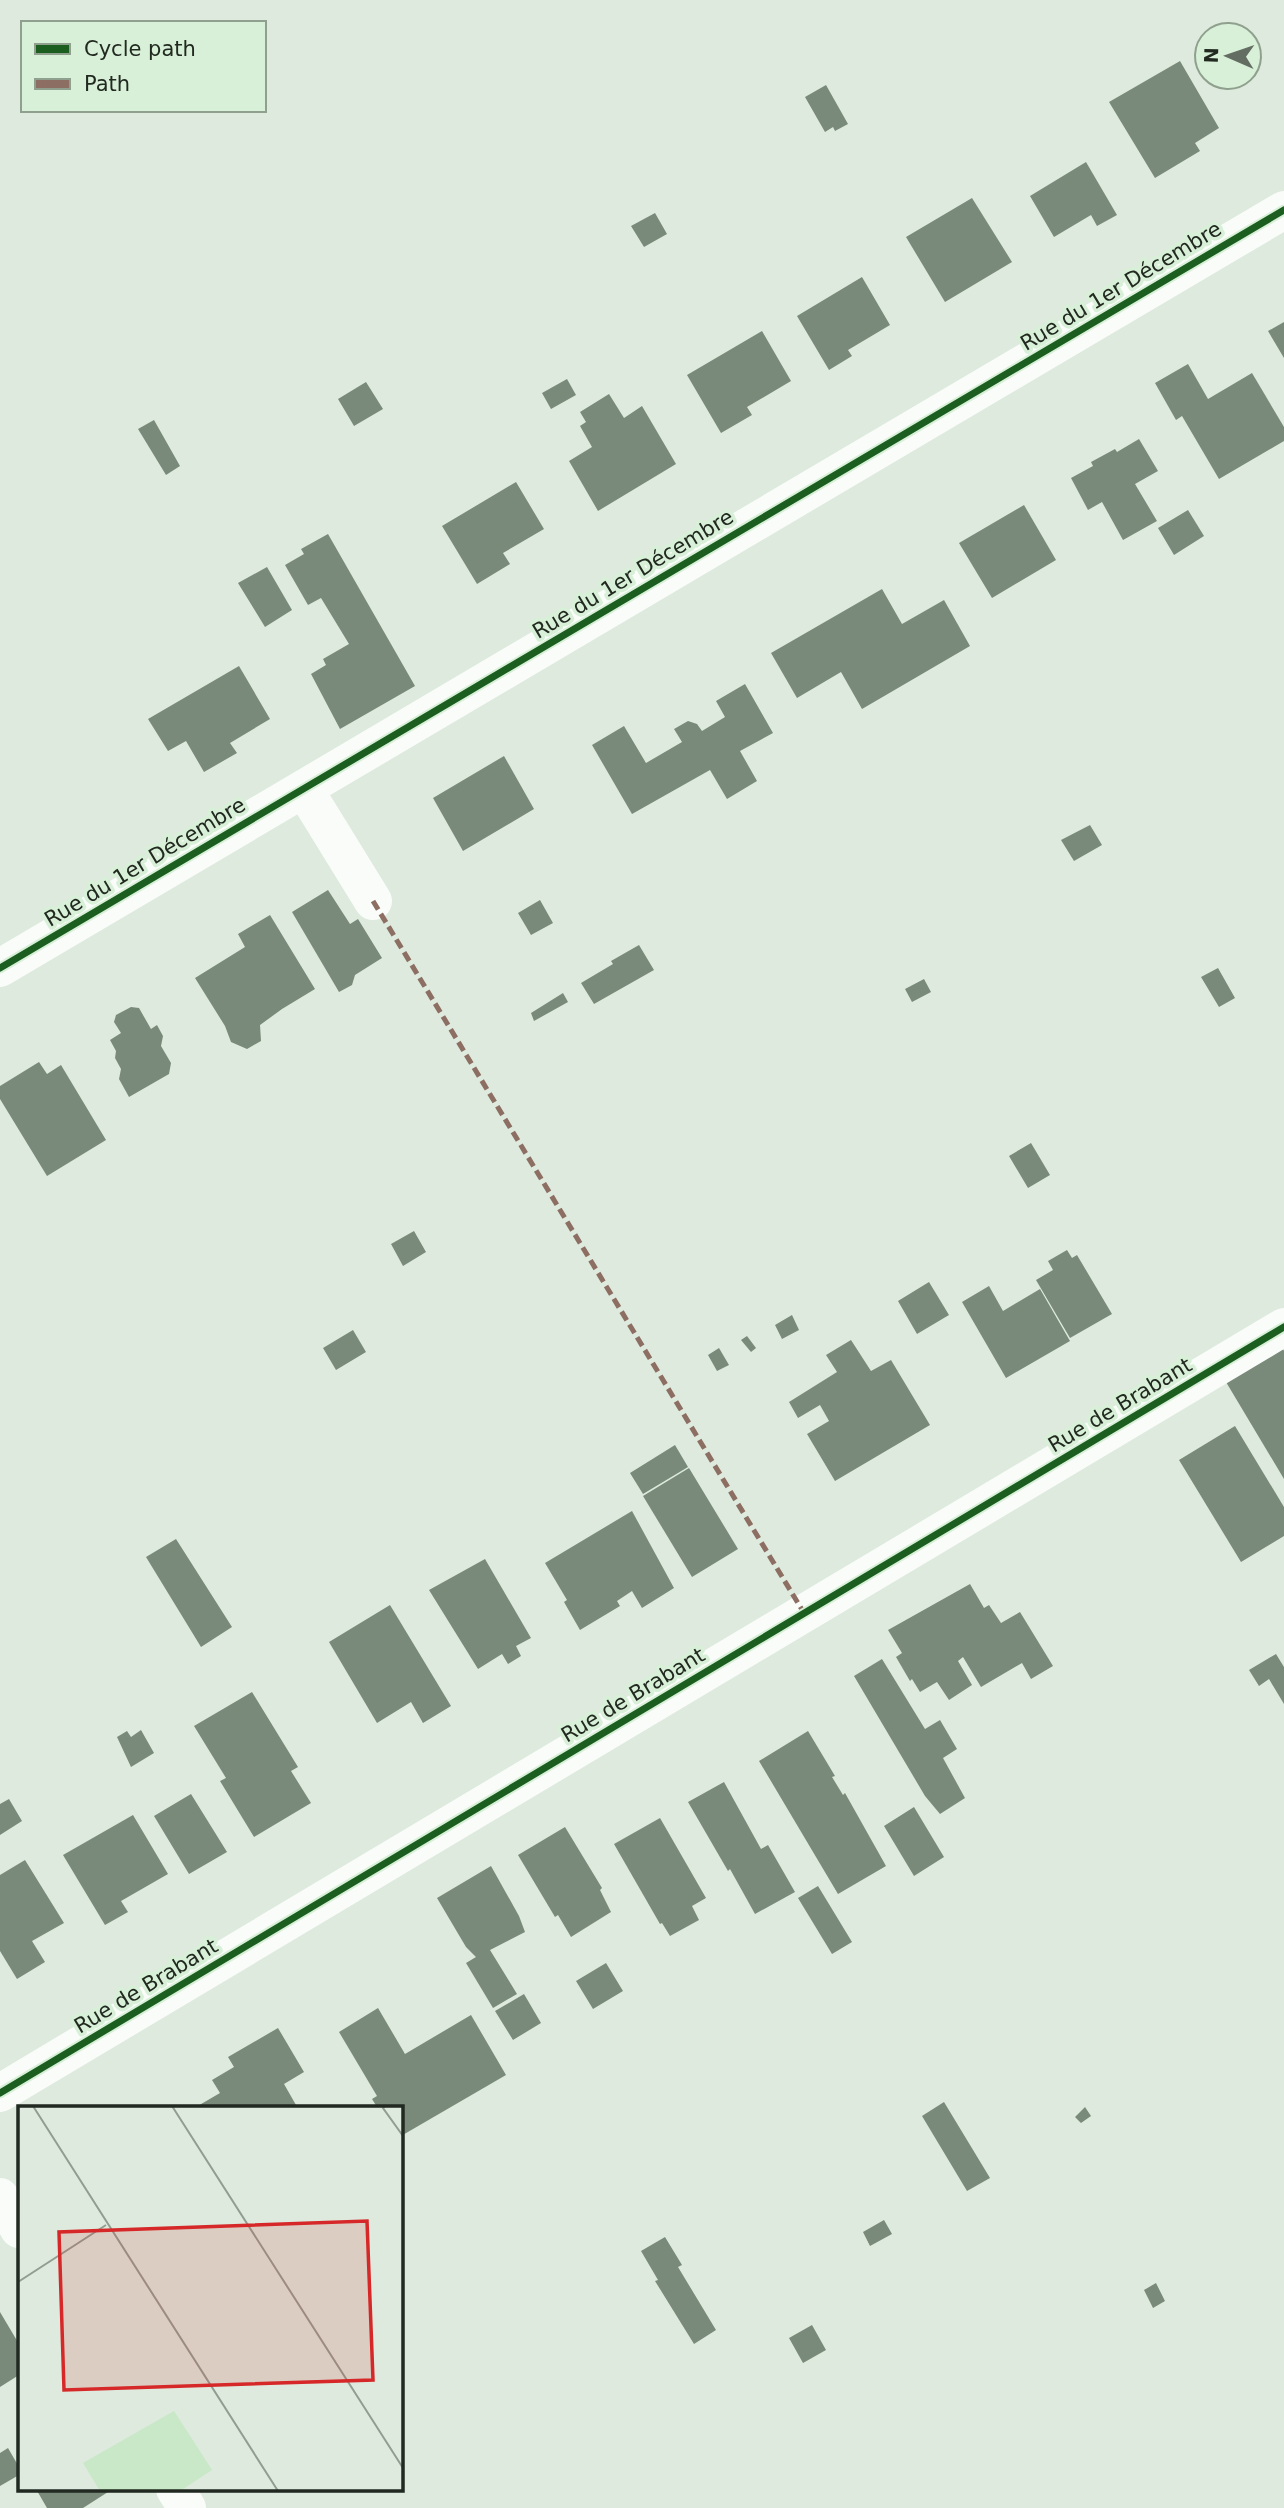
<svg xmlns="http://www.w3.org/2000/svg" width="1284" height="2508" viewBox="0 0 1284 2508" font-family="'DejaVu Sans',sans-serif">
<rect width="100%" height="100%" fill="#ddeadd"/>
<path fill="#798a7a" d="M1180,61l39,67 -24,15 5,8 -45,27 -46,-76z
M826,85l22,39 -13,7 -2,-4 -8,5 -20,-35z
M1086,162l31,53 -20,11 -6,-11 -37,22 -24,-41z
M972,198l40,64 -67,40 -39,-65z
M655,213l12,21 -23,13 -13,-21z
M862,277l28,48 -42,25 4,6 -23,14 -32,-54z
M1284,322v36l-16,-27z
M762,331l29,50 -44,26 5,8 -31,18 -34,-58z
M1188,364l20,35 44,-26 32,54v14l-65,38 -37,-63 -6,4 -21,-37z
M567,379l9,16 -25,14 -9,-16z
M366,382l17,27 -29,17 -16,-27z
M609,394l15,24 18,-12 34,58 -78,47 -29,-50 23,-14 -12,-21 6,-4 -6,-10z
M154,420l26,46 -14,9 -28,-46z
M1139,439l19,32 -23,13 22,37 -34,19 -21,-38 -14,8 -17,-32 22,-12 -2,-4 24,-13 2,3z
M516,482l28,47 -41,24 7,11 -33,20 -35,-58z
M1024,505l32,55 -64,38 -33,-55z
M1188,510l16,26 -30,19 -16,-27z
M328,534l87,152 -75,43 -29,-55 15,-9 -3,-6 26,-15 -28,-46 -13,7 -23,-40 19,-11 -3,-5z
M267,567l25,43 -27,17 -27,-44z
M882,589l20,35 42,-24 26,46 -108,63 -21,-37 -44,26 -26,-45z
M239,666l31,53 -40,24 7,10 -33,19 -18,-31 -18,10 -20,-32z
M745,684l28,49 -33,18 17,30 -30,18 -17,-29 -78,44 -40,-69 32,-19 22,37 36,-21 -8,-13 14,-8 9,3 5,7 23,-14 -9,-16z
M504,756l30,53 -71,42 -30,-53z
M1090,825l12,20 -28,16 -13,-21z
M328,890l22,34 8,-5 24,39 -27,17 -3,10 -13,7 -47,-80z
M540,900l13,23 -22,12 -13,-22z
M270,915l45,74 -33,20 -22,16 1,16 -14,8 -16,-7 -6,-16 -30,-48 50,-31 -7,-13z
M639,945l15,25 -60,34 -13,-21 32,-19 -2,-3z
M1218,968l17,30 -16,9 -18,-30z
M924,979l7,13 -19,10 -7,-13z
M563,993l5,9 -34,19 -3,-8z
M131,1007l8,1 12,21 6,-4 6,11 -2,10 10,17 -2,11 -40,23 -10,-18 2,-10 -6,-11 1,-7 -6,-11 11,-7 -7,-11 2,-7z
M39,1062l8,12 14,-9 45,75 -59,36 -47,-77v-13z
M1031,1143l19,32 -22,13 -19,-32z
M414,1231l12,21 -23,14 -12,-22z
M1067,1250l5,8 5,-3 35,59 -42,24 -34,-58 17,-10 -5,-9z
M929,1282l20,33 -32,19 -19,-33z
M989,1286l14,25 37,-22 30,52 -64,37 -44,-76z
M792,1315l7,15 -17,9 -7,-14z
M353,1330l13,22 -30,18 -13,-22z
M747,1336l9,12 -5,4 -10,-12z
M851,1340l20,31 20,-11 39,65 -95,56 -28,-47 22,-13 -9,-16 -22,13 -9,-16 48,-30 -11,-17z
M719,1348l10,17 -12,6 -9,-16z
M1283,1349l1,2v128l-58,-97z
M1235,1426l49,81v29l-43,26 -62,-102z
M675,1445l13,22 -45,27 -13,-21z
M689,1468l49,81 -46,28 -49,-81z
M632,1511l42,77 -32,20 -10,-17 -15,10 3,5 -40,24 -16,-28 3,-2 -22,-37z
M176,1539l56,88 -31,20 -55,-90z
M485,1559l46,79 -15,8 5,10 -13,8 -6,-10 -24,15 -49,-79z
M970,1584l14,24 5,-3 12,18 19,-11 33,54 -22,13 -9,-16 -41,24 -18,-30 -5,4 14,24 -23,15 -12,-18 -17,10 -8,-13 -2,2 -14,-24 6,-4 -14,-23z
M390,1605l61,101 -28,17 -12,-21 -34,21 -48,-81z
M1276,1654l8,13v37l-15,-25 -10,7 -10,-16z
M882,1659l43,70 15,-9 17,29 -14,9 22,40 -25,16 -15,-18 -71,-120z
M252,1692l46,75 -7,4 20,32 -57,34 -34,-56 6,-3 -32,-52z
M141,1730l13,23 -23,14 -14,-30 10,-6 4,6z
M808,1731l27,45 -3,1 11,18 2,-2 41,73 -48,28 -79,-133z
M724,1782l37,67 7,-4 27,47 -40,22 -25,-45 -2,2 -40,-69z
M191,1794l36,58 -38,22 -35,-58z
M9,1799l13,22 -22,14v-31z
M914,1807l30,50 -30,19 -30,-50z
M133,1815l35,59 -47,27 7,11 -23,13 -42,-70z
M660,1818l46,80 -14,8 7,14 -29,16 -8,-13 -2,1 -46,-80z
M565,1827l37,61 -2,2 11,22 -40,25 -13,-22 -3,2 -37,-62z
M25,1860l39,63 -32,18 13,21 -28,17 -17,-28v-76z
M491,1866l28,50 6,16 -35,18 27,44 -24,14 -27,-45 10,-6 -10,-10 -29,-49z
M818,1886l34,56 -20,12 -34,-56z
M606,1963l17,28 -30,18 -17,-28z
M524,1994l17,29 -28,17 -18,-29z
M378,2008l27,46 66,-39 35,60 -105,61v-29h-24l-5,-8 5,-3 -38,-64z
M278,2028l26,44 -20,12 12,21 -4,2h-96l24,-14 -8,-13 22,-13 -6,-10z
M944,2102l46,76 -23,13 -45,-75z
M1085,2107l6,9 -10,7 -6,-6z
M884,2220l8,14 -22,12 -7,-14z
M665,2237l17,28 -4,2 38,63 -22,14 -39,-63 3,-1 -17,-29z
M1156,2283l9,18 -12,7 -9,-18z
M0,2312l19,32v31l-19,12z
M812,2325l14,25 -23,13 -14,-25z
M8,2448l11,19v8l-19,11v-33z
M36,2489h70l2,3 -25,16h-36z"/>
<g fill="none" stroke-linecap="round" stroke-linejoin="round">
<path stroke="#fafcfa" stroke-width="38" d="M304,789l69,112
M0,968l1284,-758
M0,2093l1284,-766
M0,2197l19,32
M175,2489l12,19"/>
<path stroke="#8d6e63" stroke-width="5" stroke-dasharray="10 5" stroke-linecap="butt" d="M373,901l431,712"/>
<g stroke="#d8f0d7" stroke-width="11">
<path id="cycleway" d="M0,968l1284,-758
M0,2093l1284,-766"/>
</g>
<use href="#cycleway" stroke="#1b5e20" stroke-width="7"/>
</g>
<g text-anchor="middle" stroke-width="7" stroke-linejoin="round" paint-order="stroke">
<g font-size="21" fill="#212920" stroke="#d8f0d7">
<text transform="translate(1121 286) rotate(-31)" y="7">Rue du 1er Décembre</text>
<text transform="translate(633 574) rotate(-31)" y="7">Rue du 1er Décembre</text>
<text transform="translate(145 862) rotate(-31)" y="7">Rue du 1er Décembre</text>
<text transform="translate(1120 1405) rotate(-31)" y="7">Rue de Brabant</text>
<text transform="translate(633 1695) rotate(-31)" y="7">Rue de Brabant</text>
<text transform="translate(146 1986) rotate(-31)" y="7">Rue de Brabant</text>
</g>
</g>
<g transform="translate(18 2106)">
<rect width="385" height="385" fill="#ddeadd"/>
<path d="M156,305l38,59 -32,21h-80l-17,-28z" fill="#c8e8c7"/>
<path fill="none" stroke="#929d91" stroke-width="2" d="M15,0l245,385M154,0l231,362M367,0l-2,2 20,28M0,176l88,-57"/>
<path fill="#d62828" fill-opacity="0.15" stroke="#d62828" stroke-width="3.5" d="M349,115l6,159 -309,10 -5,-158z"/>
<rect width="385" height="385" fill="none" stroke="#212920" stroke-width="3.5"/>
</g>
<rect x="21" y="21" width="245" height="91" fill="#d8f0d7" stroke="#8fa08e" stroke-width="2"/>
<rect x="35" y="44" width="35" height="10" fill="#1b5e20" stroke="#8fa08e" stroke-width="2"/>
<text x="84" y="56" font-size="21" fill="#212920">Cycle path</text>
<rect x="35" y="79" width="35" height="10" fill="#8d6e63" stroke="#8fa08e" stroke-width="2"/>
<text x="84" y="91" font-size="21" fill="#212920">Path</text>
<g transform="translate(1228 56) rotate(272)"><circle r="33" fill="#d8f0d7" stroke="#8fa08e" stroke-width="2"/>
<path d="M0-5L12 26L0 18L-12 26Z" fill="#636d62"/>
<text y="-10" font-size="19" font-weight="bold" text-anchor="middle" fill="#212920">N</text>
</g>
</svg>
